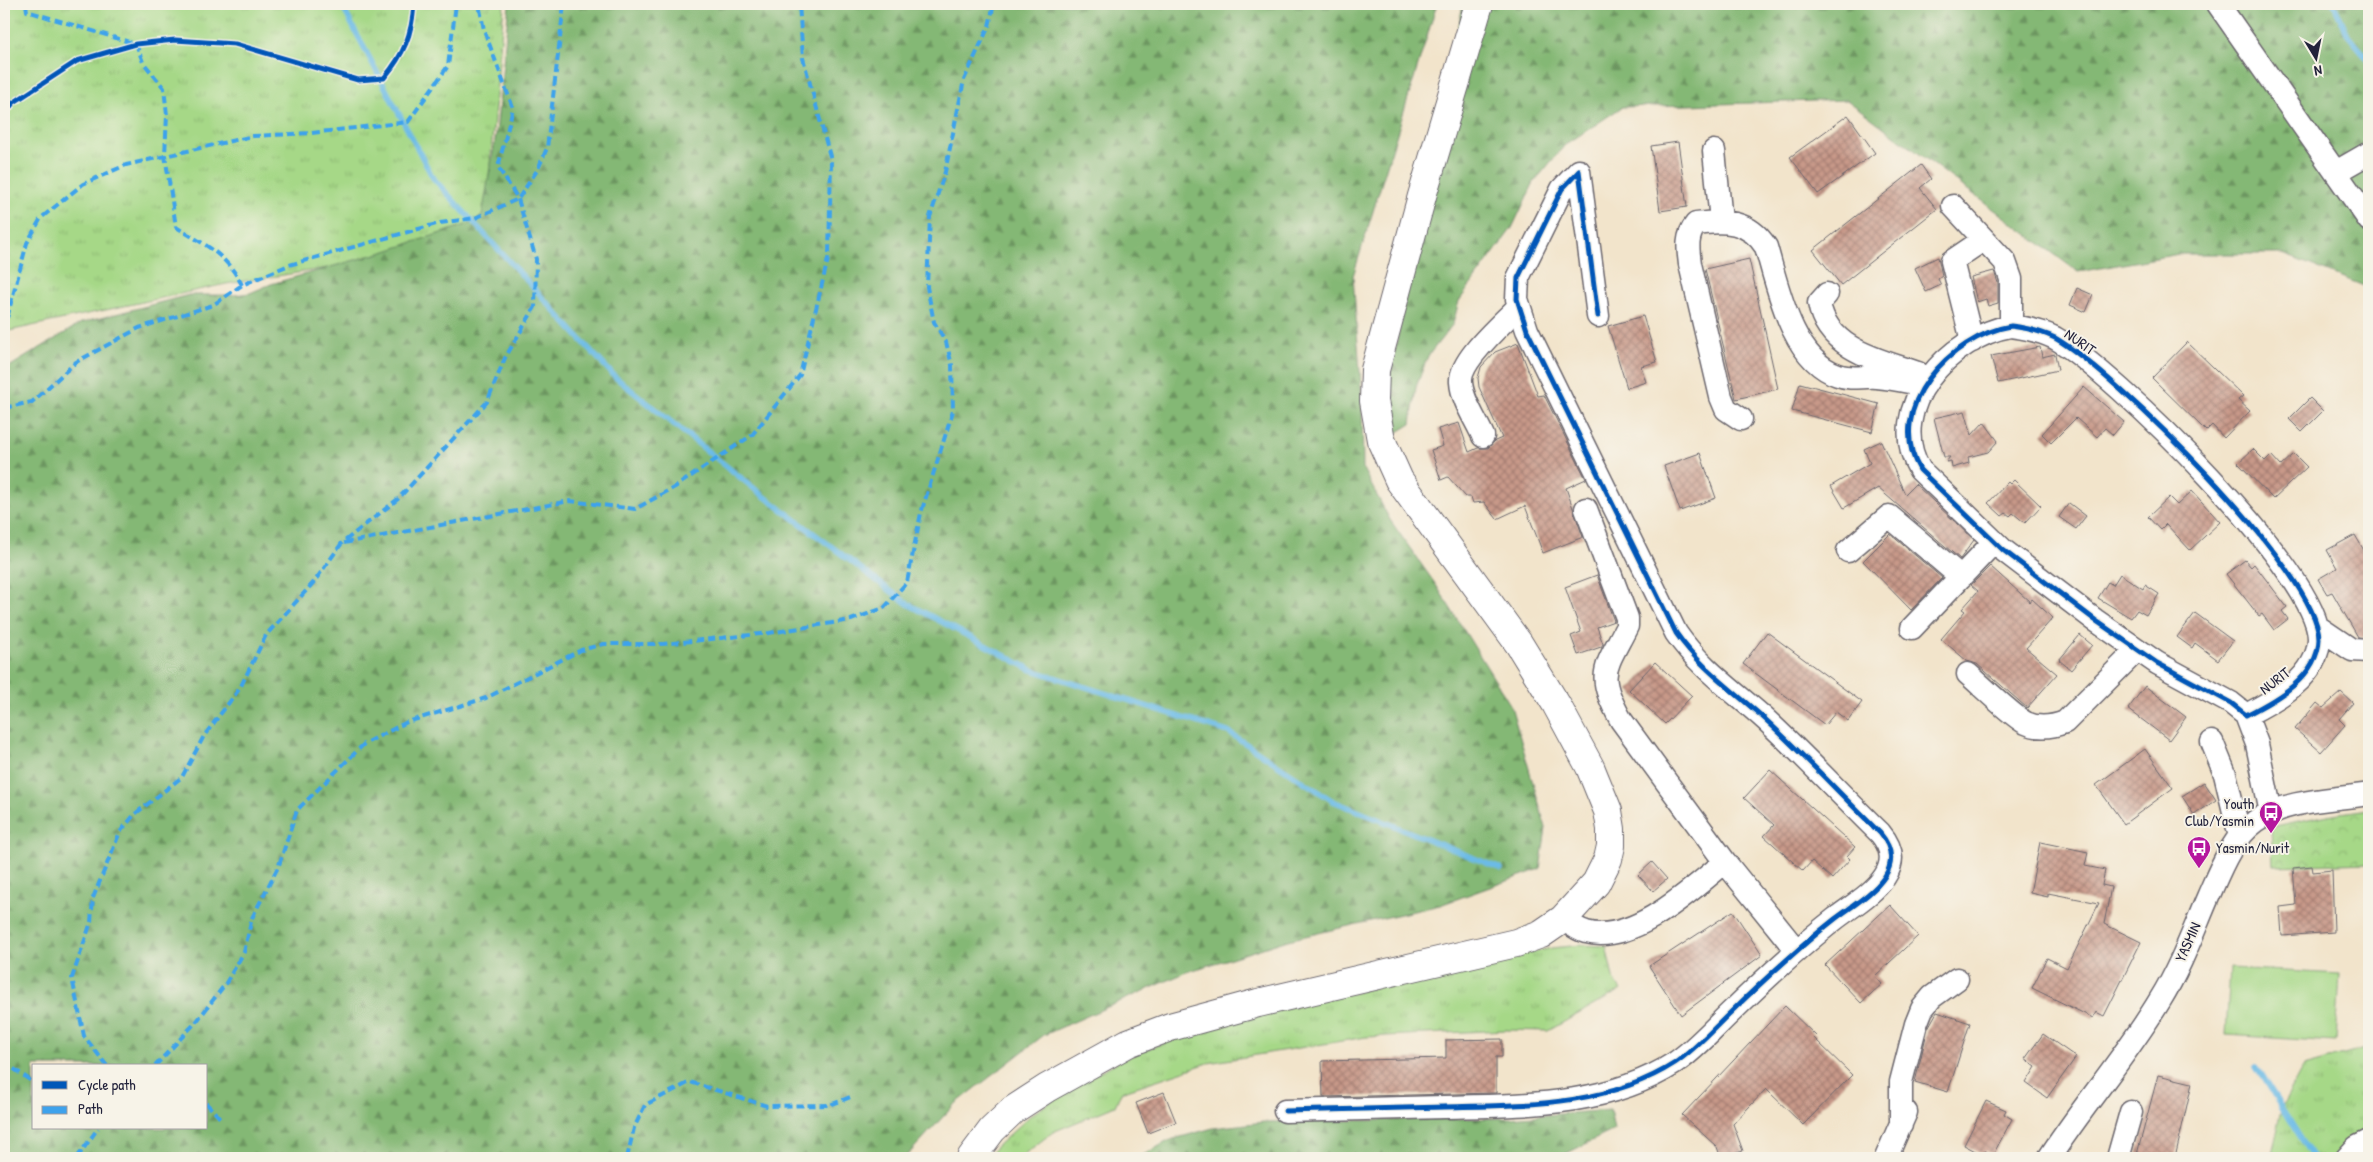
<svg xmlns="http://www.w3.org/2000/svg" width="2373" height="1162" viewBox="0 0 2373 1162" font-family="'Patrick Hand',sans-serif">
<defs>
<pattern id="grass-tufts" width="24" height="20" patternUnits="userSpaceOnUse" patternTransform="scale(1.25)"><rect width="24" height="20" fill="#a6d887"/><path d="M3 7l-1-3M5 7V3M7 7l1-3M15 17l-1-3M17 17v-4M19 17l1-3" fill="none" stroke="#8fb975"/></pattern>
<pattern id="forest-firs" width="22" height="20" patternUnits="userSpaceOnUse" patternTransform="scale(1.25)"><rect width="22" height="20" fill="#84b874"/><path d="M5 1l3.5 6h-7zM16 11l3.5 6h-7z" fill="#6c9560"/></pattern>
<pattern id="park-crowns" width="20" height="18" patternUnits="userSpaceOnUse" patternTransform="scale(1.25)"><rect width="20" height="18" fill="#a6d887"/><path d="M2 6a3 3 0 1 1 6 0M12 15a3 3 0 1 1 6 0" fill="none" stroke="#8fb975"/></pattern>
<pattern id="building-cross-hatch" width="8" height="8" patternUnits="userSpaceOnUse" patternTransform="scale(1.25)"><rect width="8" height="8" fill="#c89989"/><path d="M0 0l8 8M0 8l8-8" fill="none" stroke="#a27c71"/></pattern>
</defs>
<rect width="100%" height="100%" fill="#f7f3e8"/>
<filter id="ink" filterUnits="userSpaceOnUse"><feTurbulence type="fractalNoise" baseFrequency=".02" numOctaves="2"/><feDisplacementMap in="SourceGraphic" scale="10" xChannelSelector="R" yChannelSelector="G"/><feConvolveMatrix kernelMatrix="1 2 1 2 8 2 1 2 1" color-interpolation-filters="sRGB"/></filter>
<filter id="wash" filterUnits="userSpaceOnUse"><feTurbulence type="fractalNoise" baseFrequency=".0096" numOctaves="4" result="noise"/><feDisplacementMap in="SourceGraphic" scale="20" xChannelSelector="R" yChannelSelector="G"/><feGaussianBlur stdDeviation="1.12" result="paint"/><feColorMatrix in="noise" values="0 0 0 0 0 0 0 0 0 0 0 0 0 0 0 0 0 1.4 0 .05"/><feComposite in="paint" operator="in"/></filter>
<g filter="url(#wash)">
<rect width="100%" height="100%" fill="#f2e4cb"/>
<path fill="url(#grass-tufts)" stroke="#647d61" d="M4,4h500l-21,240 -257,40 -222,48z
M1581,945l25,1 7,32 8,12 -73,41 -43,-1 -139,7 -158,26 -87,29 -6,14 -62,26 -34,26h-31l7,-10 36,-33 43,-29 47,-26 63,-26 73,-20 295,-66z
M2369,1048v110h-98l12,-53 21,-39z"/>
<path fill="url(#forest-firs)" stroke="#536d58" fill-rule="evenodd" d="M509,4h928l-84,272 9,124 1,69 27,51 46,65 75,121 35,122 -6,41 -100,36 -152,35 -101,32 -143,63 -90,70 -49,53h-901v-788l77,-47 108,-28h44l17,-2 21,-9 112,-32 89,-29 10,-7 14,-82zM34,1066h172v62h-172z
M1463,4h906v284l-86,-34h-104l-101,18 -231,-172 -225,7 -57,38 -31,37 -22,46 -53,73 -6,23 -25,32 -12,31 -5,37 -23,14 -1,-28 3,-34z
M1610,1110l4,20 -57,28h-419l32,-18 43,-12 51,-6 245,-4z"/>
<path fill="url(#park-crowns)" stroke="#647d61" d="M2369,809v54l-96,3 -2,-39 56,-12z"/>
<path fill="#a6d887" stroke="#647d61" d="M2230,968l110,6 -4,68 -110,-7z"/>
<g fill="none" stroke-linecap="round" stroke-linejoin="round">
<path stroke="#6cbbe6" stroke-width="5.5" d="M341,4l92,174 182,199 141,113 152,114 124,66 196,62 105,69 168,68
M2334,4l14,31 21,25
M2256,1067l57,91"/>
</g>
<g id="blocks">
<path fill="url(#building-cross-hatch)" d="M1848,115l27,38 -57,41 -28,-37z
M1678,142l9,65 -27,4 -9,-65z
M1921,165l10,14 -11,9 17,21 -96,76 -28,-35z
M1938,257l4,19 -4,3 3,6 -15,7 -11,-24z
M1749,259l29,130 -42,10 -31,-130z
M1994,271l4,12v20l-10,3 -2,-7 -9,3 -6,-25z
M2077,288l16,7 -7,17 -16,-7z
M1643,316l14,46 -16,4 5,16 -19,6 -19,-62z
M2187,342l56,54 -5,4 12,11 -26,27 -12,-13 -6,6 -54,-53z
M1518,343l20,53 6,-1 42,84 -20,9 17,49 -40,16 -18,-47 -28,13 -13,-17 -11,1 -2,-6h-5l-18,-20 -7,3 -10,-30 12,-4 -5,-17 21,-6 10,29 9,-4h10l7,-7 7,-3 -23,-51 -1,-9 3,-11 14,-15z
M2040,347l2,10 13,-3 3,16 -60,13 -7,-27z
M1800,383l79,21 -7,28 -80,-21z
M2084,387l40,35 -11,13 -8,-7 -8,9 -21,-19 -25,25 -9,-9z
M2310,398l13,13 -21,21 -13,-13z
M1965,411l7,24 12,-13 14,19 -10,11 -20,5 1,6 -17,5 -1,-7 -5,1 4,-5h-6l-10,-39z
M1881,441l24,53 10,-10 59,56 -14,19 -82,-71 -34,20 -13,-22 39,-23 -6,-14z
M2253,449l12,12 6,-6 10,11 13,-12 13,13 -34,32 -35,-36z
M1700,453l16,45 -36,13 -16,-45z
M2014,480l27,26 -16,17 -12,-10 -3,3 -4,-3 -4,3 -14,-13 20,-21 2,2z
M2192,491l28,31 -30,28 -24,-26 -6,6 -12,-13 21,-20 8,8z
M2069,503l17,13 -10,13 -17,-12z
M1890,534l52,44 -31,32 -48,-49z
M2355,535l14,24v79l-11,-1 -26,-45 -5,2 -9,-15 19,-11 -10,-18z
M2245,560l6,7 3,-3 33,43 -5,4 6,8 -14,11 -12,-16 -3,2 -33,-42z
M1990,566l40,36 2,-3 21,19 -27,30 31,26 -30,34 -50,-44 -10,-3 -26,-22 24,-28 -3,-2 16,-18 -7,-6z
M2120,574l23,15 2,-4 14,9 -13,21 -9,-5 -6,8 -33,-20 10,-16 5,3z
M1597,575l17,46 -17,6 6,17 -2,3 -23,8 -7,-19 10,-4 -16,-45z
M2195,613l38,28 -15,19 -23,-17 -3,5 -15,-11z
M1767,632l95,70 -14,19 -12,-9 -11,13 -82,-61z
M2080,635l12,10 -21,25 -12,-10z
M1655,662l37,34 -27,28 -36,-34z
M2145,686l41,31 -17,23 -41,-31z
M2341,692l12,11 -14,16 6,6 -24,27 -26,-23 22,-26 6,5z
M2145,749l28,39 -49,36 -28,-39z
M1770,770l85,77 -8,9 3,3 -18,20 -20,-18 -9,10 -39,-35 10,-11 -30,-27z
M2204,782l12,18 -22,15 -12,-19z
M2040,842l48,10 -3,14 20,4 -3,15 9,2 -7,37 37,18 -37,74 -8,-4 -3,6 -61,-30 15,-30 20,10 32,-65 -51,-10v4l-18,-4z
M1652,862l15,17 -14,12 -15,-16z
M2312,866l1,6 19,-2 2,62 -52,4 -2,-29 16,-2 -3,-37z
M1890,905l28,31 -43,40 7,8 -21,19 -36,-38z
M1733,911l29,44 -81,60 -32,-49z
M1785,1006l31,30 -2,2 38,37 -49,50 -37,-36 -33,35 10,27 -22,7 -4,-11 -35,-32z
M1937,1012l33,11 -22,69 -33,-10 13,-54z
M2043,1034l33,23 -29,41 -21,-15 10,-16 -11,-8z
M1502,1039v18h-6v36l-173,4 -1,-36 124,-3v-18z
M2158,1075l34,8 -17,75h-39z
M1164,1092l12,30 -28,11 -12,-30z
M1986,1101l20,9 -2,4 8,5 -19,36 -8,-4 -2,4 -19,-10z"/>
</g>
</g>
<g filter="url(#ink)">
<use href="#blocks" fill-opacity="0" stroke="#6b666d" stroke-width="1"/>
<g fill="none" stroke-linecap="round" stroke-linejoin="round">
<g stroke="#6b666d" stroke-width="25">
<path id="minor" d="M2218,4l151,216
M1714,151l7,70
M2336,172l33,-19
M1953,206l52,56 6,17v47
M1827,294l-8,9c8,47 61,57 99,70
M2011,326c16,2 30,5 44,12 58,33 265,236 264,301 -1,38 -43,61 -73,76l-15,-12 -74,-40 -62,-43 -92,-70 -83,-80c-37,-62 31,-134 91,-144z
M1972,341l-20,-80 31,-21
M1741,419l-15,-10 -5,-12 -31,-133c-2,-15 -4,-28 6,-40 28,-4 53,-4 70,23 12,41 26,113 72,128 13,5 25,1 38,2 16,1 33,5 49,8
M1483,436c-7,-16 -21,-36 -22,-54 -2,-22 42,-59 57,-75
M1586,509l41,109v8c-22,44 -32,47 -6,94l104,142 71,88
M1848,551l41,-35 72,61
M2318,627l34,23 17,1
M1912,628l82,-86
M1968,674c14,12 44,42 58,49 13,6 26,4 39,-1l72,-72
M2246,715l11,29 14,69
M2212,742l13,32 15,63
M1563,919c7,5 15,11 23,13 47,13 106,-43 139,-70
M1285,1111c53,-1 106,-3 159,-4 78,-2 163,0 231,-44 21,-14 38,-34 56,-51 34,-33 67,-64 104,-93 27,-21 78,-47 45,-86 -38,-37 -74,-76 -114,-113 -31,-28 -66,-52 -90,-87l-149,-303 -10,-31 1,-21 44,-89 17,-18 19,145
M1901,1125v-43l15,-58 6,-15 10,-12 25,-18
M1886,1158l20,-46
M2049,1158c35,-54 78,-103 111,-158 20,-32 33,-68 48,-103 12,-27 23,-58 48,-76 31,-22 77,-21 113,-27
M2118,1158l13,-46
M2347,1158l10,-11 12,-6"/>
</g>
<g stroke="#6b666d" stroke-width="30">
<path id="major" d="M971,1158l21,-28 21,-20 34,-22 81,-45 42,-16 88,-24 258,-60 25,-9 22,-15 33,-36 12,-24 3,-13v-17l-3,-18 -18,-44 -34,-63 -37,-60 -120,-164 -18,-40 -7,-39 1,-31 47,-174 57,-192"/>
</g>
<use href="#minor" stroke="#fff" stroke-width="22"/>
<use href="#major" stroke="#fff" stroke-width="28"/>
<path stroke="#3ea2ec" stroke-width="4" stroke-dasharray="8 4" stroke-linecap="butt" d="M26,4l1,7 109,33 7,18 21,26 3,27 -2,40 11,72c28,17 50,27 66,58
M4,329l23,-86 14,-25 42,-34 43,-19 127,-29 58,-3 97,-11 40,-56 8,-62
M4,408l28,-6 44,-40 63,-34 74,-23 29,-20 47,-20 151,-42 35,-5 43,-19 20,-30 9,-21 17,-144
M344,543l226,-42 65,8 40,-22 77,-52 48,-60 29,-120 2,-95 -28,-102 -4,-54
M4,1062l30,21
M107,1066l-23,-30 -12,-58 19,-56 2,-24 27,-66 15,-18 47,-37 22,-41 36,-48 26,-53 48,-53 28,-39 56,-44 89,-97 18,-44 30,-51 1,-48 -18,-60 -20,-32 15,-59 -29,-78 -5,-26
M155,1066l42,-45 29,-38 18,-31 8,-34 27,-53 18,-55 67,-66 43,-22 79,-24 95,-48 23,-6h59l106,-11 82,-13 33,-12 23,-26 14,-69 32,-102 -1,-46 -6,-23 -12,-20 -7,-35 3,-70 15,-45 19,-92 25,-54 5,-22
M206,1103l16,17
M77,1158l21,-30
M627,1158l7,-30 11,-23 45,-23 77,24 63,-1 23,-9"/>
<g stroke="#f7f3e8" stroke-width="8">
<path id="cycleway" d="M4,115l9,-12 64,-42 59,-17 39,-4 60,4 123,36 26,-2c20,-24 28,-43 30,-74
M2011,326c16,2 30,5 44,12 58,33 265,236 264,301 -1,38 -43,61 -73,76l-15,-12 -74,-40 -62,-43 -92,-70 -83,-80c-37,-62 31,-134 91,-144z
M1285,1111c53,-1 106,-3 159,-4 78,-2 163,0 231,-44 21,-14 38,-34 56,-51 34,-33 67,-64 104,-93 27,-21 78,-47 45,-86 -38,-37 -74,-76 -114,-113 -31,-28 -66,-52 -90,-87l-149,-303 -10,-31 1,-21 44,-89 17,-18 19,145"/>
</g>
<use href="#cycleway" stroke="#0057b8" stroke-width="5"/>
</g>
</g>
<defs>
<g id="bus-pin" transform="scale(1.25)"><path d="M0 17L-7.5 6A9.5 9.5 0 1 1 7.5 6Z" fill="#b5179e" stroke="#f7f3e8"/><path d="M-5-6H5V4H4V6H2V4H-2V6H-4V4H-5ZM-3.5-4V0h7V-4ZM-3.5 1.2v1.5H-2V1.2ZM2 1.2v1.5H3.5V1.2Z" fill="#fff"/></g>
</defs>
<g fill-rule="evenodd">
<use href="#bus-pin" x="2271" y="813"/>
<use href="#bus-pin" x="2199" y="848"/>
</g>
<g text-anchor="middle" stroke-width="4" stroke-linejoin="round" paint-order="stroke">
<g font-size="15" fill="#22223b" stroke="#f7f3e8">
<text transform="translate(2080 342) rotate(35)" y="5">NURIT</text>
<text transform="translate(2275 681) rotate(-38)" y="5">NURIT</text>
<text transform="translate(2188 942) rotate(-66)" y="5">YASMIN</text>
</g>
<g font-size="15" fill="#22223b" stroke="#f7f3e8" text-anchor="end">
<text x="2254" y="809">Youth<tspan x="2254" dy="17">Club/Yasmin</tspan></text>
<text x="2216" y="853" text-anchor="start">Yasmin/Nurit</text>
</g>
</g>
<rect width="2373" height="1162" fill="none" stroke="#f7f3e8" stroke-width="20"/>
<rect x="32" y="1064" width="175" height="65" fill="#f7f3e8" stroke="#a29fa3"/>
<rect x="42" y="1081" width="25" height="8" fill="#0057b8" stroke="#a29fa3"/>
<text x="78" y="1090" font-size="15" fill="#22223b">Cycle path</text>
<rect x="42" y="1106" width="25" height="8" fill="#3ea2ec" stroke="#a29fa3"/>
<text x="78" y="1114" font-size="15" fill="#22223b">Path</text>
<g transform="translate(2316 58) rotate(170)" stroke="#f7f3e8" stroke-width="4" paint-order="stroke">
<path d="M0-4L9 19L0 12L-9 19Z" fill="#22223b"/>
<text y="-8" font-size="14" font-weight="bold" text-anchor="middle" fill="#22223b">N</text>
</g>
</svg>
